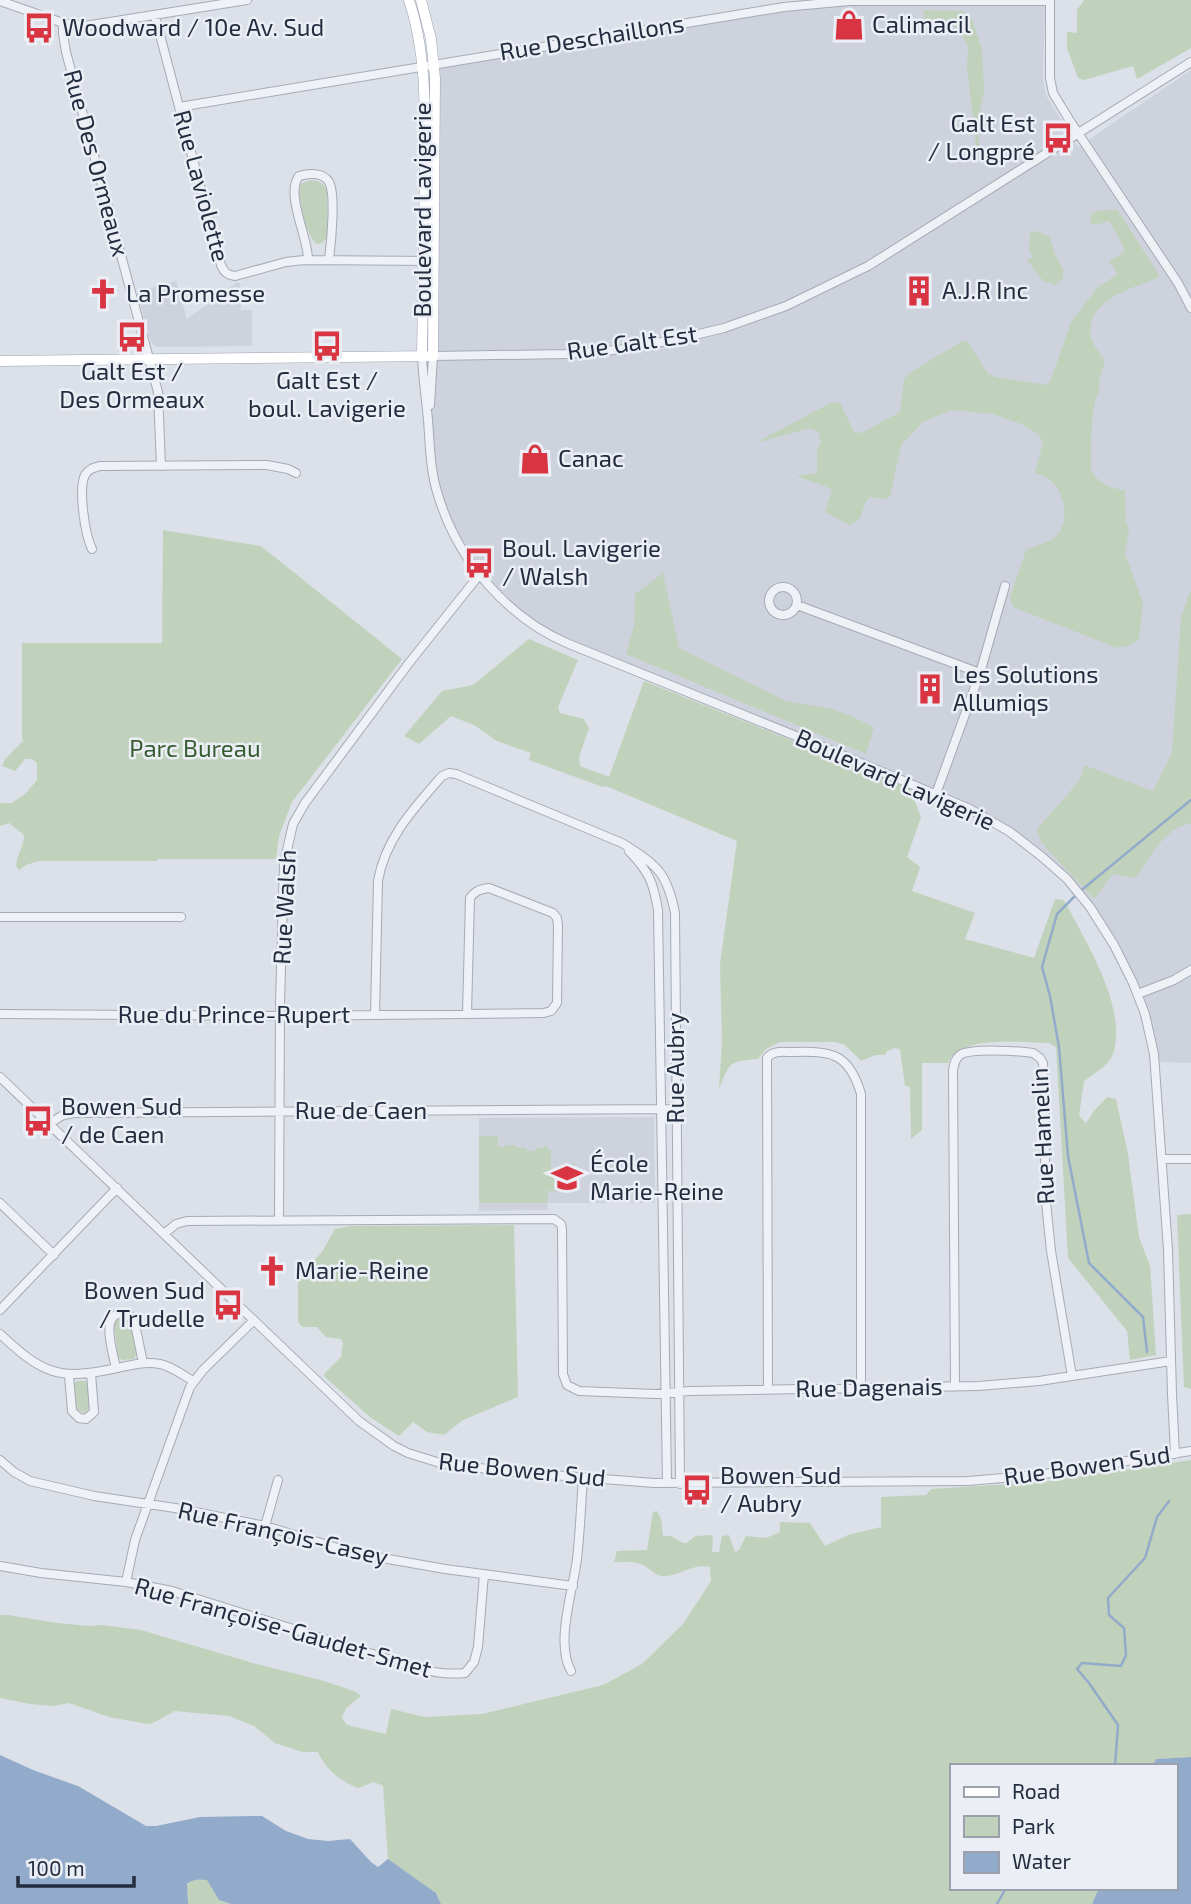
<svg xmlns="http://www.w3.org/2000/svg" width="1191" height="1904" viewBox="0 0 1191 1904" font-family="'Exo 2',sans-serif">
<rect width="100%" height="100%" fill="#dce0e8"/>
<path fill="#ced2dd" d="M1045,2l-2,78 2,10 2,7 31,50 113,-77v993l-36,-1 -5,-26 -26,-73 -58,-84 -79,-61 -455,-193 -60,-61 -34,-68 -10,-74 1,-356 374,-62z
M176,281l11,38 49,-36h4l1,27h11v36l-95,1 -6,-4 -14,-51z
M654,1117l1,86h-107l-1,7 -68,1v-93z"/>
<path fill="#c0d2bc" d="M1084,0h107v48l-54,31 -4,-13 -49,14 -6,-2 -11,-30v-16l10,1v-23z
M924,10l38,1 10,7 10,32 2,41 -7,34 3,24 -3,6 -10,-88 1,-18 -1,-5 -9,-14 -8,-6 -27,-4z
M311,180c8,1 12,2 16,10l1,47 -6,6 -5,1c-11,-8 -20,-47 -17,-60z
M1117,209l42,66 -2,3c-25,11 -73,22 -66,59 2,8 9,17 14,24l-6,20v11c-10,17 -7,58 -8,78 6,13 21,19 34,20l1,32 3,9 -4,23 18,49 -4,37 -11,6 -11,2 -104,-41 -3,-10 16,-47c9,-5 22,-6 30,-14 14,-15 9,-38 -2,-52 -4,-5 -13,-9 -19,-12l8,-30 -5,-8 -17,-10 -29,-10 -41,-4 -28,12 -22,23 -11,52 -6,2 -14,-2 -3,3 -8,20 -10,5 -24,-13 7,-23 -36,-13 21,-3v-24l4,-5 -2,-11 -8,-5 -56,15 77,-41 8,1 14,29 7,1 39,-21 4,-33 4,-5 54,-33h5l21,33 8,3 51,8 4,-6 20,-57 27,-35 20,-13 -9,-13 15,-9v-4l-15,-27 -14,4 -5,-2 1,-9 7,-3z
M1036,231l14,6 5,18 8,14v9l-7,7 -13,-4 -16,-21 6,-3 -4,-7 1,-18z
M163,530l98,16 141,113 -110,143 -13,34 -3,23h-118l-1,2h-118l-13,4 -7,5 -3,-4c1,-11 8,-20 8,-31l-15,-12 -9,3v-23h12l13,-9 12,-14v-17l-5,-4h-7l-10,12 -13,-5 3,-7 19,-19 -2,-1v-96h140z
M663,573l16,75 107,53 46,8 19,7 23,11 -8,27 -240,-100 8,-28 1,-32z
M1191,589v234c-29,6 -39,34 -56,55l-22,-4 -19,25 -48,-51 -6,-8 -3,-11 43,-49 4,-15 69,26 19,-38 9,-136z
M529,639l49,21 -20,47 2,6 24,6 5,9 -10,29 1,9 29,11 35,-96 266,107 11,29 -14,40 13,10 -8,24 63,22 -10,26 69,19 21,-59 9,1c21,41 62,104 50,151 -3,13 -20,23 -30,30l-5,35 7,7 8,-12 13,-14 9,2 12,55 11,83 11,29 6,89 -26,5 -3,-29 -59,-73 -12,-211 -7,-4c-26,0 -91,-9 -101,20h-26v67l-11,9 -1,-52 -5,-1 -5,-37 -6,-1 -7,3 -2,4h-9l-15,6 -16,-16 -10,-3h-55l-14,7 -8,10c-30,2 -27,3 -39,29l3,-46 -2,-78 17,-123 -131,-55 -3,1 -74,-27 2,-7 -34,-12 -23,-16 -23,-9 -32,28 -15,-8 38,-45 31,-6z
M479,1136h19v9l5,3 4,-3h9l1,3h9l1,3h8v-3h9v-2h3l1,4h3v22h15l1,-8h8v27h-27l-1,12h-68z
M1191,1214v175l-7,-2 -7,-172z
M514,1225l4,172 -55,23 -19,15 -17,-3 -14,-10 -14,14 -28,-18 -46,-41 -1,-3 17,-17 2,-14 -2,-4 -15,-2 -9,-10h-15l-4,-5v-41l2,-6 22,-23 13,-23 15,-3z
M122,1318c13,4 12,23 15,35l-3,6 -11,1 -5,-2 -4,-35 1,-3z
M77,1381h11c1,11 7,26 -4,32 -12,-3 -9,-19 -10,-30z
M1191,1460v297l-35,2 -3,7h-202v122h148l-7,16h-651l-5,-11 -48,-34 -5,-73 -9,-4 -16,6c-16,-6 -33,-19 -40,-36h-16l-27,-9 -21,-17 -25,-10 -54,-5 -24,13 -10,-1 -32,-6 -40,-14 -16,3 -23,-2 -30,-6v-83h8l49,8 33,3 12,-1 39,5 112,33 71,18 30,10 7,5 -15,12 -4,10 5,7 39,9 5,-25 34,8 57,-3 121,-29 39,-21 41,-40 28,-43 -1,-14c-15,-4 -28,7 -43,9 -13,2 -18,-11 -30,-13 -7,-2 -16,0 -23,-1l3,-11 30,-1 6,-38 4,-1 4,8 2,17h8l12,7h4l8,-7 18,-1 -1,17h7l3,-16 7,-1 6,17 4,-2 7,-14 20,2 14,-6v-10l30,1 15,23 23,-11 33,-8v-30l45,-2 5,-6 110,-7z
M200,1879h7l12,21 12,4h-43l-1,-19 4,-4z"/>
<path fill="#93abcb" d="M0,1755l33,15 45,16 68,40h10l44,-9 52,-1h10l24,15 22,8 20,2 22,-2 21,23 7,5 10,-8 48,34 5,11h-210l-12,-4 -12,-20c-8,-1 -14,-1 -20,4l1,20h-188z
M1191,1757v147h-99l7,-16h76v-122h-22l3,-7z"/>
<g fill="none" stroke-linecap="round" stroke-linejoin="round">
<path stroke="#93abcb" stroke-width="2.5" d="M1147,1352l-4,-35 -54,-54 -21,-107 -9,-109 -9,-51 -8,-29 15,-53 21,-21 113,-93
M1115,1766l3,-41 -29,-42 -12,-14 5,-6 39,3 5,-11 -2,-27 -15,-13 -1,-17 37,-40 12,-41 12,-16
M997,1904l9,-16"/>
<g stroke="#a5aab5" stroke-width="10">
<path id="minor" d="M1050,0v78l3,15 17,28 108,162 13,25
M0,1l63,22 22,3 162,-26
M155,16l66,249c3,7 6,10 14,11l51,-14 18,-2 130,1
M63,23v11l3,18 92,340 3,74
M179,107l605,-100 65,-6h201
M308,259c0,-22 -23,-65 -9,-83 10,-3 24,-4 30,6 7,12 2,62 0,77
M422,356c1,22 4,43 6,64 2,25 2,51 10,75 19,64 69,123 131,149l254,103 147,62 40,23 31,24 26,23 23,28 24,38 19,38 12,31 9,40 14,196 4,144 3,60
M430,405l3,-49 134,-2 59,-5 56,-11 42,-10 62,-22 82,-40 323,-204
M92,549c-7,-14 -14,-60 -7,-74 4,-6 8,-7 15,-9l167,-1 21,4 8,4
M769 601a14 14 0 1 1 28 0a14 14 0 1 1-28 0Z
M797,605l183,68
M936,794l44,-121 25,-87
M629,851c20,21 24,30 29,59l9,573
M0,917h181
M1138,994l36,-14 17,-10
M0,1014l280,2 264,-3 7,-2 6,-8 1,-78 -1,-7 -4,-5 -64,-25c-9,1 -14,3 -19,10l-3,115
M375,1015l3,-134c7,-42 36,-73 64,-105l7,-3 7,1 166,69c35,22 45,29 53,70l5,571
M0,1077l359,344 35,25 14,7 32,10 63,8 151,12 314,-2 70,-6 153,-24
M49,1124l14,-9 12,-2 601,-4
M1163,1159h28
M0,1203l54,52
M279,1220l1,-217 4,-140 9,-39 12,-21 104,-140 71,-89
M164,1234l12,-10 11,-3 367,-2 7,5 1,5 1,145 4,11 12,6 76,3 35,-3 288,-5 61,-5 132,-20
M0,1310l117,-122
M0,1334c43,40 58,47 117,34 14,-3 28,-7 43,-4 11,2 23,11 33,17
M116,1368c-3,-15 -19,-63 13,-53l6,9 8,39
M69,1375l3,36 7,7 7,1 8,-7 -3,-39
M955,1387l-2,-317c1,-6 2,-11 7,-15 10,-7 60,-4 73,-2l7,5 3,5 3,139 5,49 21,125
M768,1390l-1,-332c6,-8 16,-6 26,-6 39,-1 56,1 68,42v295
M0,1460l14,12 16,9 64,15 81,12 90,18 89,27 91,16 128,17
M265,1526l13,-46
M0,1566l41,7 85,9 46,9 242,76c18,5 32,8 51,6l9,-11 4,-15 6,-73
M126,1582l9,-42 55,-153 13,-17 51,-50
M571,1671c-16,-28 2,-80 6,-112 3,-26 4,-54 6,-81"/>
</g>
<g stroke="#9aa3b4" stroke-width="11">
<path id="major" d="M409,0c18,54 16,113 16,169 -1,63 -2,125 -3,187
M0,361l433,-5 2,-278 -4,-39 -10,-39"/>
</g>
<use href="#minor" stroke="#eff1f6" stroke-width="8"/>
<use href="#major" stroke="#fff" stroke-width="10"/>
</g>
<defs>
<g id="shop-bare" transform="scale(2.415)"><path d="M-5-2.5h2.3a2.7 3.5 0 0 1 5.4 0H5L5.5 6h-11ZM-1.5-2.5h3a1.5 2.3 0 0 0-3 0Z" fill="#d93442" stroke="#ebeff5" stroke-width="2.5" paint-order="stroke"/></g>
<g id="bus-bare" transform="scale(2.415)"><path d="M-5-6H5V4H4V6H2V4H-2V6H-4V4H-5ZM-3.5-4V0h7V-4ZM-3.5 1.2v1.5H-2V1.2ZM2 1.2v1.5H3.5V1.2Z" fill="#d93442" stroke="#ebeff5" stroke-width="2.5" paint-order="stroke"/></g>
<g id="building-bare" transform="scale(2.415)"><path d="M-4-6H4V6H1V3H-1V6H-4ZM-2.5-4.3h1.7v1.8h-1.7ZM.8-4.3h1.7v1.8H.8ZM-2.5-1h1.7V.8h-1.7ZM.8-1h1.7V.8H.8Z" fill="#d93442" stroke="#ebeff5" stroke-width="2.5" paint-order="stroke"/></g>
<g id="church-bare" transform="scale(2.415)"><path d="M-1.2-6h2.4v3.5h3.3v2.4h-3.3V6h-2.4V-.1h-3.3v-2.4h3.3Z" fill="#d93442" stroke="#ebeff5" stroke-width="2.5" paint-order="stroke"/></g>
<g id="school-bare" transform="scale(2.415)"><path d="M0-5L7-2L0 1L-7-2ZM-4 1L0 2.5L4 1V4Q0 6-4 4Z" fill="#d93442" stroke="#ebeff5" stroke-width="2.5" paint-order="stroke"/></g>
</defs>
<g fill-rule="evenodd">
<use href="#shop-bare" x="849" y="25"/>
<use href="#bus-bare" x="39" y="28"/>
<use href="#bus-bare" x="1058" y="138"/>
<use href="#building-bare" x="919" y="291"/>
<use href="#church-bare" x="103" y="294"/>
<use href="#bus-bare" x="132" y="337"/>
<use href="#bus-bare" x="327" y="346"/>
<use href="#shop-bare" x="535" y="459"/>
<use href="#bus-bare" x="479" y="563"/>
<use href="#building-bare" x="930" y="689"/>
<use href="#bus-bare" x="38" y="1121"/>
<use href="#school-bare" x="567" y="1178"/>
<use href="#church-bare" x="272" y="1271"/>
<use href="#bus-bare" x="228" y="1305"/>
<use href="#bus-bare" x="697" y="1490"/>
</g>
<g text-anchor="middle" stroke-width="5" stroke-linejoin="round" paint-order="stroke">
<g font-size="24" fill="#242c3f" stroke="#ebeff5" text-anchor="start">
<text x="872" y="33">Calimacil</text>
<text x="62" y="36">Woodward / 10e Av. Sud</text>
<text x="1035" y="132" text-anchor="end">Galt Est<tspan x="1035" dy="28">/ Longpré</tspan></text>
<text x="942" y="299">A.J.R Inc</text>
<text x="126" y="302">La Promesse</text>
<text x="132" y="380" text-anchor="middle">Galt Est /<tspan x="132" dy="28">Des Ormeaux</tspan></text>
<text x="327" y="389" text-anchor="middle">Galt Est /<tspan x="327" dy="28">boul. Lavigerie</tspan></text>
<text x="558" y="467">Canac</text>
<text x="502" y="557">Boul. Lavigerie<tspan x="502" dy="28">/ Walsh</tspan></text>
<text x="953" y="683">Les Solutions<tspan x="953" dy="28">Allumiqs</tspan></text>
<text x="61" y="1115">Bowen Sud<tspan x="61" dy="28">/ de Caen</tspan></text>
<text x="590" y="1172">École<tspan x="590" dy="28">Marie-Reine</tspan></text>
<text x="295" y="1279">Marie-Reine</text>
<text x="205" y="1299" text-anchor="end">Bowen Sud<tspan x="205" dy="28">/ Trudelle</tspan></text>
<text x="720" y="1484">Bowen Sud<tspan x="720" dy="28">/ Aubry</tspan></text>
</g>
<g font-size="24" fill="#242c3f" stroke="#ebeff5">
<text transform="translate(592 38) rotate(-9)" y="8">Rue Deschaillons</text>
<text transform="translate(96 163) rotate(75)" y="8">Rue Des Ormeaux</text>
<text transform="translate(201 186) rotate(75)" y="8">Rue Laviolette</text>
<text transform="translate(423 210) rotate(-90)" y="8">Boulevard Lavigerie</text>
<text transform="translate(632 343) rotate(-8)" y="8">Rue Galt Est</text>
<text transform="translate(895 780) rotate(24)" y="8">Boulevard Lavigerie</text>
<text transform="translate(285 907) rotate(-87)" y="8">Rue Walsh</text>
<text x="234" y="1023">Rue du Prince-Rupert</text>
<text transform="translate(676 1068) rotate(-90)" y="8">Rue Aubry</text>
<text x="361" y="1119">Rue de Caen</text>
<text transform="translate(1043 1136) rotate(-93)" y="8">Rue Hamelin</text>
<text transform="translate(869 1388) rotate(-1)" y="8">Rue Dagenais</text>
<text transform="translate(1087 1466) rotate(-8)" y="8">Rue Bowen Sud</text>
<text transform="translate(522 1470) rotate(6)" y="8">Rue Bowen Sud</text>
<text transform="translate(283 1534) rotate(13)" y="8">Rue François-Casey</text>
<text transform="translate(283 1628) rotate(16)" y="8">Rue Françoise-Gaudet-Smet</text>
</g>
<g font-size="24" fill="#365c30" stroke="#ebeff5">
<text x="195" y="757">Parc Bureau</text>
</g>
</g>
<rect x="950" y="1764" width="228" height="126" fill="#ebeff5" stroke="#9ba1ac" stroke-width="2"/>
<rect x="964" y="1787" width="35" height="10" fill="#ffffff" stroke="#9ba1ac" stroke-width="2"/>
<text x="1012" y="1799" font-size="21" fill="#242c3f">Road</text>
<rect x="964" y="1816" width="35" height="21" fill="#c0d2bc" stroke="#9ba1ac" stroke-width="2"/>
<text x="1012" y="1834" font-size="21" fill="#242c3f">Park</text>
<rect x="964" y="1852" width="35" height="21" fill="#93abcb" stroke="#9ba1ac" stroke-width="2"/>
<text x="1012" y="1869" font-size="21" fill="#242c3f">Water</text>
<path d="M18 1876v10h116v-10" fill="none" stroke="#242c3f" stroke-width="3.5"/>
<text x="28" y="1876" font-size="21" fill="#242c3f" stroke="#ebeff5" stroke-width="5" paint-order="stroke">100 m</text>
</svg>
